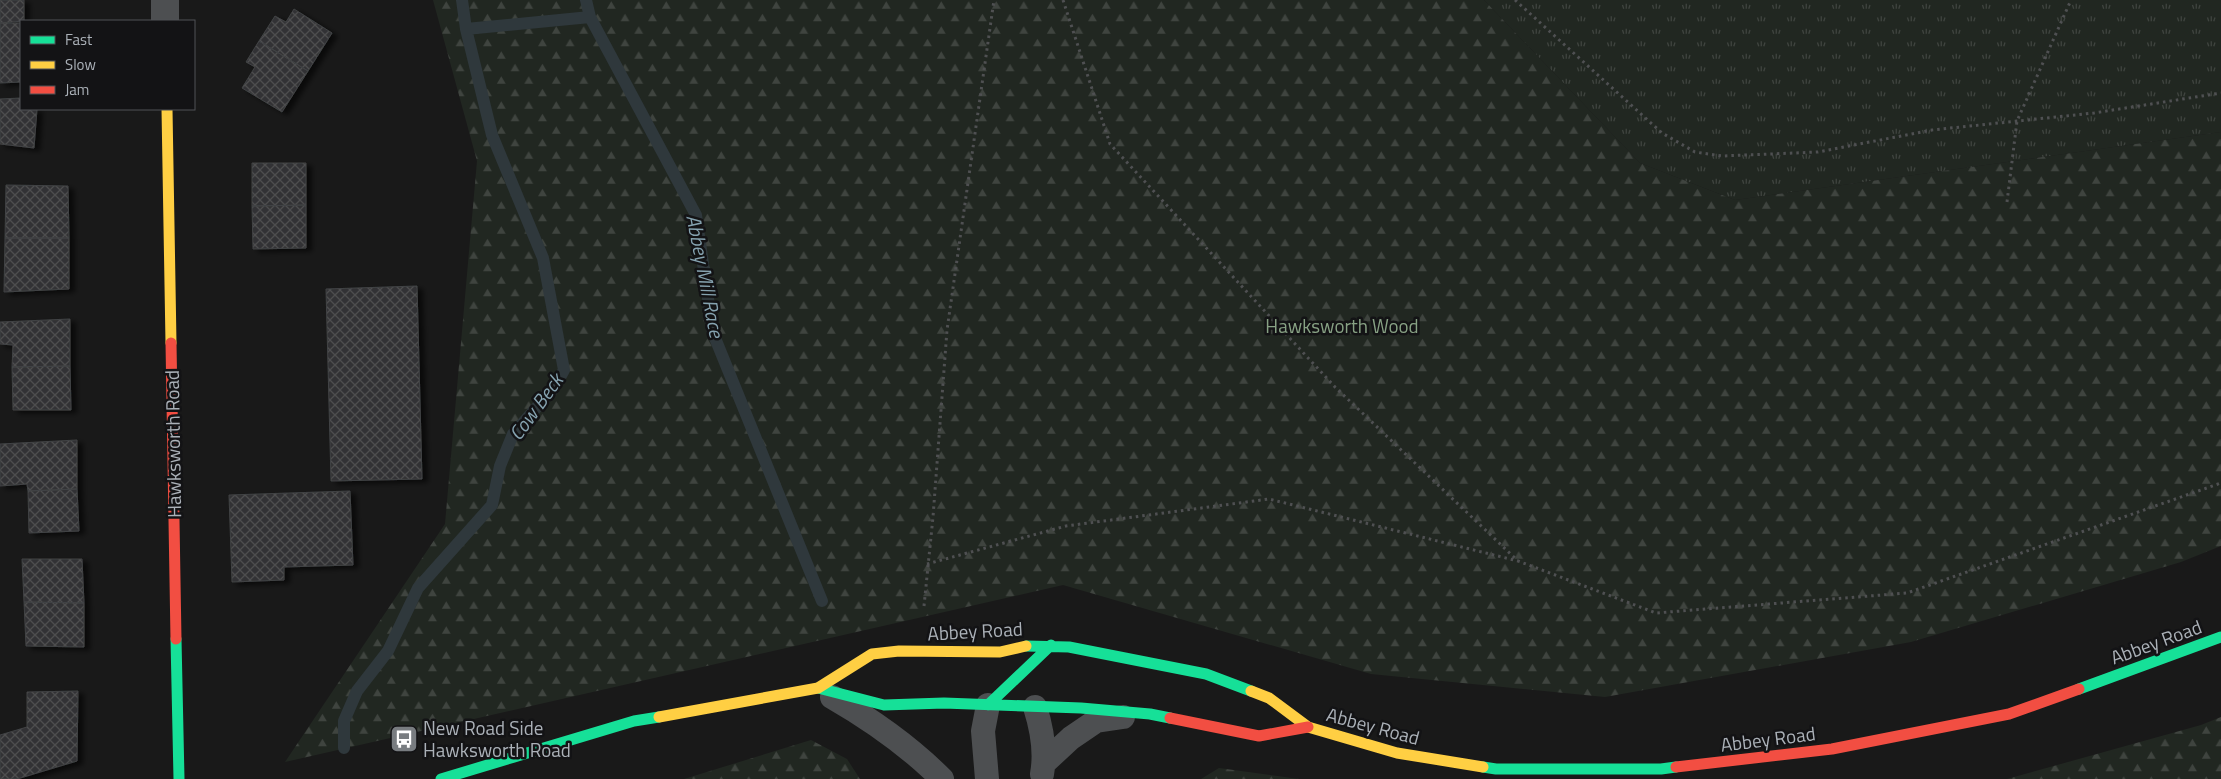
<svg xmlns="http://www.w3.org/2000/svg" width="2221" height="779" viewBox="0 0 2221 779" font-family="'Titillium Web',sans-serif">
<defs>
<pattern id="grass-tufts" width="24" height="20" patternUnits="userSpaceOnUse" patternTransform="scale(1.25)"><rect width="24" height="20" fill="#212721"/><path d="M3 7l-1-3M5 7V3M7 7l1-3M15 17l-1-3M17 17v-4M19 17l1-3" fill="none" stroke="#3f443f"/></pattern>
<pattern id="forest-firs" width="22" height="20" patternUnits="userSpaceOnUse" patternTransform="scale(1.25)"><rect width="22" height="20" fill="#212721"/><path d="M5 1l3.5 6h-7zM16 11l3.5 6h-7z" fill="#3f443f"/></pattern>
<pattern id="building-cross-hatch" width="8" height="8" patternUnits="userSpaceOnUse" patternTransform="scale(1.25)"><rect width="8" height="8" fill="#333334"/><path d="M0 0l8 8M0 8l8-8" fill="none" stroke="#4e4e4f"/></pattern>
<filter id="shadow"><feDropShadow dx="5.5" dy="3" stdDeviation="2.5" flood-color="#0009"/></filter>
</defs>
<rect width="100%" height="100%" fill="#191919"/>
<path fill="url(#grass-tufts)" d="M1484,0h737v132l-486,68 -95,-37z"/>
<path fill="url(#forest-firs)" d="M433,0h1051l156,163 95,37 486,-68v414l-40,16 -270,80 -306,55 -234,-23 -308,-89 -778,177 160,-238 32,-363z
M2221,717v62h-214l194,-54z
M811,740l36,19 13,20h-176z
M1219,768l80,11h-98z"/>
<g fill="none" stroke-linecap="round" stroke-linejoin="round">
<path stroke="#2f383c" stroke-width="12" d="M586,0l4,17 106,198 17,118 109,268
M466,29l124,-12
M344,748v-27l13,-30 31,-40 30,-63 74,-83 8,-39 13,-32 41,-46 10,-18 -21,-112 -51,-123 -26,-106 -4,-29"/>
</g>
<path fill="url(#building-cross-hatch)" stroke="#414345" filter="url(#shadow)" d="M0,0h24v21l-24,2z
M294,9l38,24 -24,38 -49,-30 16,-25 11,6z
M0,23h21v59l-21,1z
M259,41l49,30 -26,41 -40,-24 13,-21 -9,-5z
M21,98v11h16l-3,39 -34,-4v-45z
M252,163h54v42l-54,1z
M6,185l62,1 1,52h-64z
M306,205v43l-53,1 -1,-43z
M5,238h64v51l-65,3z
M417,286l5,193 -91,2 -5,-192z
M70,319v47l-58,1 1,-22 -13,-1v-22z
M70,366l1,44h-58l-1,-43z
M77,440v49l-49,2 -1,-7 -27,2v-42z
M77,489l2,42 -50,2 -1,-42z
M350,491l3,74 -69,2v13l-52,2 -3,-87z
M22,559h60l2,44 -60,-1z
M24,602l60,1v44l-58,-1z
M78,691l-1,70 -60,18h-17v-44l27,-8v-35z"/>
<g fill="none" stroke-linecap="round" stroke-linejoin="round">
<path stroke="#4f5052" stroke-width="3" stroke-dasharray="2.5 4" stroke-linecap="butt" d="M1063,0l47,144 225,243 183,174 138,52 251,-20 314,-110
M1515,0l147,133 33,19 27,4 96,-4 114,-22 162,-17 127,-20
M2007,202l10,-81 54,-121
M927,564l139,-38 203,-27 249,62
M924,606l9,-89 14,-187 47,-330"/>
<path stroke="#4d4f51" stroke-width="24" d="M832,697c40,23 77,49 110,82
M1035,707c7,22 11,45 7,67
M1044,763l27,-25 25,-17 27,-4
M987,779l-4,-48 5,-26"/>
<path stroke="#4d4f51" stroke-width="28" d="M165,0v21"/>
<path stroke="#16e098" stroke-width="11" d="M176,639l3,140
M1026,646l43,1 137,27 45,17
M818,688l66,17 60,-2 137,5 69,6 20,4
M2079,689l142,-52
M988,705l63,-60
M1483,767l13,2h165l15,-2
M441,779l193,-58 25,-4"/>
<path stroke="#ffcf43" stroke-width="11" d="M167,109l4,234
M1251,691l18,7 39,29 89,26 86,14
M659,717l159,-29 54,-34 27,-3 101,1 26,-6"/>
<path stroke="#f24e42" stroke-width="11" d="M171,343l5,296
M1170,718l89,18 49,-9
M1676,767l156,-18 177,-35 70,-25"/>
</g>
<defs>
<g id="bus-square" transform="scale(1.4375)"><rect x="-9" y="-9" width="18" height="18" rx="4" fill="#787c80" stroke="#131315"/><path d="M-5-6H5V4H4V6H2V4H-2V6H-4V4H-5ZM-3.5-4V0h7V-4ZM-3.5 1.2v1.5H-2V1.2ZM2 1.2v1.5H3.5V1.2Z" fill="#fff"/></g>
</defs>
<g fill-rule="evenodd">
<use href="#bus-square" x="404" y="739"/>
</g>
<g text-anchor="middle" stroke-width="5" stroke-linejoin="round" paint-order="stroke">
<g font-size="19" fill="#87a184" stroke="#131315">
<text x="1342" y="333">Hawksworth Wood</text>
</g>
<g font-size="19" fill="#abb1b8" stroke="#131315">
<text transform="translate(173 444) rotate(-91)" y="7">Hawksworth Road</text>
<text transform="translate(975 631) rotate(-3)" y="7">Abbey Road</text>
<text transform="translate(2156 642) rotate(-20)" y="7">Abbey Road</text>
<text transform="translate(1373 726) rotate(15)" y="7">Abbey Road</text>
<text transform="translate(1768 739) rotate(-7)" y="7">Abbey Road</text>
</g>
<g font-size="19" fill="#abb1b8" stroke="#131315" text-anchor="start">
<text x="423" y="735">New Road Side<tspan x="423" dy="22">Hawksworth Road</tspan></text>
</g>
<g font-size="20" font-style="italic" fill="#86a3b0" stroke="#131315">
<text transform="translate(705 276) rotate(79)" y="7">Abbey Mill Race</text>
<text transform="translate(536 407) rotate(-54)" y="7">Cow Beck</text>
</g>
</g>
<rect x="20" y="20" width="175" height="90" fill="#131315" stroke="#505256"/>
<rect x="30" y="36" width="25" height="8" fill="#16e098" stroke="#505256"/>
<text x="65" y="45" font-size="15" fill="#abb1b8">Fast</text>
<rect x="30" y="61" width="25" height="8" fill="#ffcf43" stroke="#505256"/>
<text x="65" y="70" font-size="15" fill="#abb1b8">Slow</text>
<rect x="30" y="86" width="25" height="8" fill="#f24e42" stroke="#505256"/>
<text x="65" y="95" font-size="15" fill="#abb1b8">Jam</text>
</svg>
